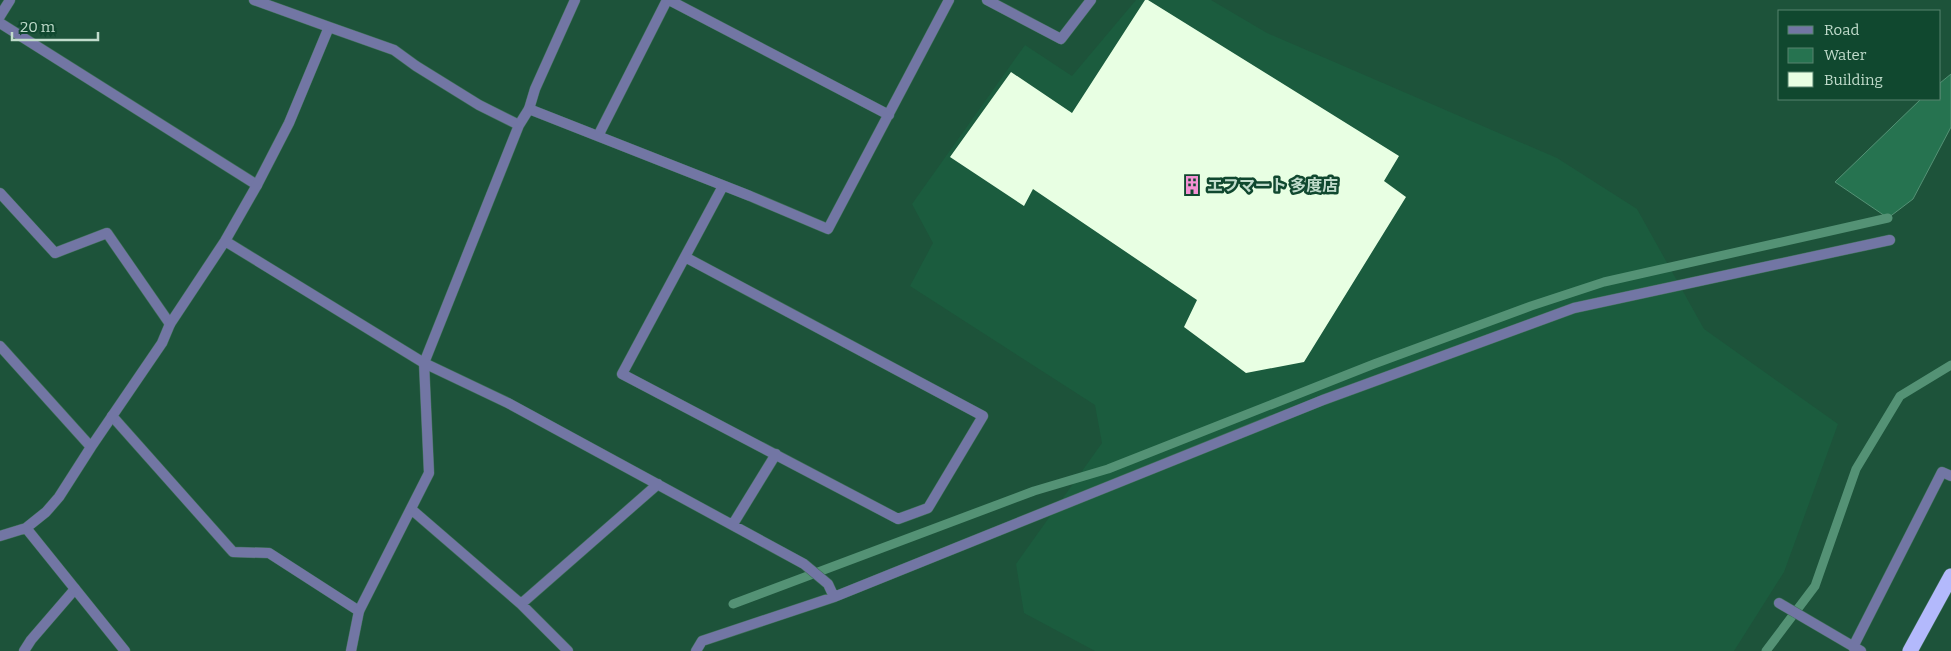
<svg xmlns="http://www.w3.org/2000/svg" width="1951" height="651" viewBox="0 0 1951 651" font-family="Bitter,'Noto Sans JP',serif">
<rect width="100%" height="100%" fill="#1d533a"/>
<path fill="#1b5c3e" d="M1136,0h75l56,33 290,125 80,51 67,120 134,95 -54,148 -50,79h-639l-71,-38 -8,-49 86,-121 -7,-38 -185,-119 23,-43 -21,-39 113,-159 47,31z"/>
<path fill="#267350" stroke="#549275" d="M1951,74v53l-38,72 -25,19 -53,-36 86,-83h19v-16z"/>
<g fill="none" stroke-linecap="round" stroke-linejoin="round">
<path stroke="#549275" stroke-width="9" d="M733,604l301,-113 74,-22 266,-105 157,-58 73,-24 284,-64
M1766,651l49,-65 41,-117 44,-73 51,-31"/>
</g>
<path fill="#e8ffe3" d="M1145,0h3l251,156 -15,25 22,16 -102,165 -58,11 -62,-46 13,-27 -164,-111 -9,17 -74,-49 61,-85 61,41z"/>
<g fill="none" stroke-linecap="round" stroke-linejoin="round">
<g stroke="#41715a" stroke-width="11">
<path id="lane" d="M0,23l257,162
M529,109l6,-20 40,-89
M0,193l55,60 52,-20 63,91
M112,416l121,136 36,1 90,58
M1779,603l82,48
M1853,647l89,-175 9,4
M24,651l7,-11 44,-51"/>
</g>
<g stroke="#41715a" stroke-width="11">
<path id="street" d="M254,0l75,27
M669,0l220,115
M987,0l74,39 30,-39
M0,16l10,-16
M598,136l69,-136
M225,241l199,122 84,40 296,161 24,20 6,13
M685,257l298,159 -55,92 -30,11 -276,-145 101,-188
M0,346l91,101
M411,509l110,95 47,47
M733,524l43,-70
M26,528l99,123
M0,536l26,-8 20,-16 13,-15 32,-50 71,-104 8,-19 55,-83 32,-56 32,-62 40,-96 65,23 22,16 63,39 40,20
M521,604l137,-120
M351,651l8,-40 70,-138 -5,-110 95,-238 10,-16 221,87 78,33 121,-229
M696,651l6,-10 132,-44 489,-197 251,-92 316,-68"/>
</g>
<g stroke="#41715a" stroke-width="16">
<path id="highway" d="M1910,651l41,-75"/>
</g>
<use href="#lane" stroke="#7276a4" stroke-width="10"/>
<use href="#street" stroke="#7276a4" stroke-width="10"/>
<use href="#highway" stroke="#b3b9fc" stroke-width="15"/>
</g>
<defs>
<g id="building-bare" transform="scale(1.5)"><path d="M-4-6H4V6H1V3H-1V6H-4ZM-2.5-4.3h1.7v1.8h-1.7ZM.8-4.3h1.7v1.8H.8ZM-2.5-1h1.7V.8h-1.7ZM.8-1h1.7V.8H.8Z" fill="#f491d4" stroke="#10482f" stroke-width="2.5" paint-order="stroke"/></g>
</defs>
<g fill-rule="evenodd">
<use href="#building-bare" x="1192" y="185"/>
</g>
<g text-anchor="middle" stroke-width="5" stroke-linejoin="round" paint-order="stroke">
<g font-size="16" font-weight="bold" fill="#c1dccc" stroke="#10482f" text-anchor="start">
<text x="1207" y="191">エフマート 多度店</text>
</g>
</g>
<rect x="1778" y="10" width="162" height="90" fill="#10482f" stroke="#57836e"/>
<rect x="1788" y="26" width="25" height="8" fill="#7276a4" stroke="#57836e"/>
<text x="1824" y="35" font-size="15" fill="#c1dccc">Road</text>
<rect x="1788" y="48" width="25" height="15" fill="#267350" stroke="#57836e"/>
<text x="1824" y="60" font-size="15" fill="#c1dccc">Water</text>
<rect x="1788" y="72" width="25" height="15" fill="#e8ffe3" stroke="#57836e"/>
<text x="1824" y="85" font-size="15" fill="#c1dccc">Building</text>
<path d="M12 32v8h86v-8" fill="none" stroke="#c1dccc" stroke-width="2.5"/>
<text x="20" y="32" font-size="15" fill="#c1dccc" stroke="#10482f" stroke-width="4" paint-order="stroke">20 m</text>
</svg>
